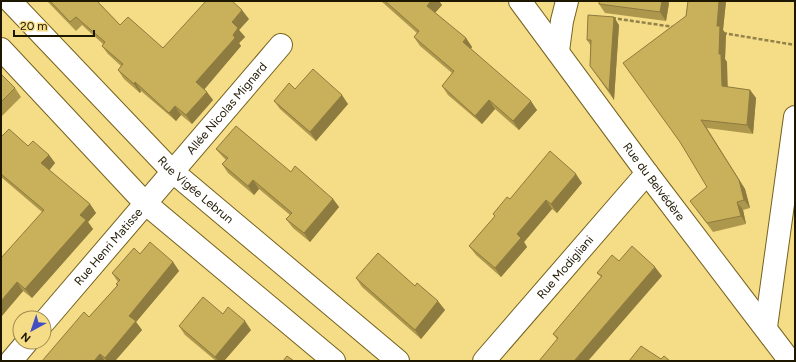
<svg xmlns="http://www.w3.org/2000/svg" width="796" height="362" viewBox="0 0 796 362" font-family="Figtree,sans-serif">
<rect width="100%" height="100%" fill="#f5dc86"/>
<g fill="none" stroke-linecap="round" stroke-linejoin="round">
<g stroke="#74621f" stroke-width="24">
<g id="minor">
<path id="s1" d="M10,1l162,170 226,190"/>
<path id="s2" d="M520,1l127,172 143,188"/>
<path d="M1,49l144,154 189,158"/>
<path d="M558,51l4,-30 5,-20"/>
<path id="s3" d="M44,322l237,-277"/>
<path d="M766,327l29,-210"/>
<path d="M11,361l16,-19"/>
<path id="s4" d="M484,361l163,-188"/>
</g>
</g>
<path stroke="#928249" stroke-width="2.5" stroke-dasharray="4 2" stroke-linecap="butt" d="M612,18l62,9
M723,33l72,12"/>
<use href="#minor" stroke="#fff" stroke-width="22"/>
</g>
<path fill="#ad974d" d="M47,1h50l23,24 43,23 86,-29 -10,11 6,7 -6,6 2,3 -37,43 9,11 -21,24 -11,-9 -5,6 -35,-30 -1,2 -16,-14 -6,-9 3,-4 -13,-12 -6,-8 1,-2 -21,-19 -6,6z
M381,1h58l3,4 -7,8 31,25 6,9 -1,2 66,61 -18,20 -24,-21 -13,15 -34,-29 -6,-9 10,-13 -32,-27 -6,-9 3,-4z
M688,1h38l-3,29 3,4 -1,25 2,3v25l23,3 6,8 -3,36 -46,-6 38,61 5,19 -7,2 3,14 -33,8 -17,-23 11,-22 -21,-171z
M669,3l-3,18 -61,-8 -6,-9z
M619,25l-5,75 -24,-34 1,-20 -4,-6z
M1,74l14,14 6,9 -20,20z
M295,89l53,15 -32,37 -36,-32 -6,-8z
M1,137l27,9 21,9 6,8 -6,7 41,34 6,9 -8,9 5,7 -61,69 -9,-7 -22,26 41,-105 -41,-35z
M216,149l75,23 42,27 6,8 -29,35 -17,-14 -7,-9 4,-4 -31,-26 -5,6 -26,-22 -6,-9 4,-4 -3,-3z
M582,183l-25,30 -5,-4 -28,33 3,5 -26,30 -25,-22 -7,-9 26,-30 -2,-2z
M140,254l33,8 6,9 -43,51 6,8 -27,31h-73l47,-44 28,-31 -1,-2 2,-2 -6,-9z
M619,261l43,15 -105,63 -4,-5 48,-57 -4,-4z
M356,278l59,8 30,24 -24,29 -59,-52z
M179,326l72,4 -27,31h-8l-31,-26z"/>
<path fill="#8d7b3f" d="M431,1h8l3,4 -9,10 -6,-9z
M662,1h6l1,2 -3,18 -6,-9z
M719,1h7l-3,29 3,4 -1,25 2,3 1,32 -6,-8 -3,-32 -2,-28z
M242,10l7,9 -10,11 6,7 -6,6 2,3 -38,45 -7,-9 37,-47 -1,-13z
M614,17l5,8 -5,75 -5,-9z
M466,38l6,9 -3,4 -6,-9z
M135,82l6,9 -1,2 -6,-9z
M750,90l6,8 -3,36 -6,-9z
M207,92l6,8 -21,24 -6,-9z
M342,95l6,9 -32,37 -6,-9z
M489,100l6,9 -13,15 -7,-8z
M531,101l6,9 -18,20 -6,-9z
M175,106l6,9 -5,6 -7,-8z
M701,120l44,69 5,19 -6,-8z
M49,155l6,8 -7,9 -7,-9z
M576,174l6,9 -25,30 -6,-9z
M253,180l6,9 -5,6 -6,-9z
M333,199l6,8 -29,35 -6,-9z
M546,200l6,9 -28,33 3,5 -26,30 -6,-9 22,-34z
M737,202l6,8 3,14 -5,-8z
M90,204l6,9 -8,9 5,7 -61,69 -7,-9 55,-74z
M173,262l6,9 -43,51 6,8 -27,31h-8l-2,-3 24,-42z
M655,267l7,9 -74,85h-14z
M17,282l6,9 -22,26v-16z
M438,301l7,9 -24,29 -6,-9z
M245,321l6,9 -27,31h-6l-3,-4z
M100,354l5,7h-11z"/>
<path fill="#c9b05a" stroke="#8d7b3f" d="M50,1h47l23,24 8,-8 35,31 43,-47h26l10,9 -10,12 6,6 -5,7 2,3 -39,44 11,10 -21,23 -11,-9 -6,7 -34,-31 -1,2 -16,-14 5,-6 -21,-18 3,-4 -29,-25 -6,5z
M385,1h46l-4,5 39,32 -3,4 68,59 -18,20 -24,-21 -14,16 -33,-30 12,-15 -40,-34 5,-6z
M599,1h63l-2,11 -61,-8z
M688,1h31l-2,25h3l-1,28h2l1,32 28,4 -3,35 -46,-5 38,60 5,20 -7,2 4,14 -34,7 -17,-22 17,-14 -27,-45 -57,-79 63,-47z
M588,15l26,2 -5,74 -19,-25 1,-26h-4z
M313,69l29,26 -32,37 -36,-31 15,-18 6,6z
M1,74l14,14 -14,14z
M236,126l55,46 4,-6 38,33 -29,34 -18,-14 6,-6 -39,-33 -5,6 -26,-22 6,-6 -12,-9z
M9,129l19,17 5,-5 16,14 -8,8 49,41 -10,11 6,5 -61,69 -8,-7 -16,19v-43l43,-48 -43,-36v-37z
M550,151l26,23 -25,30 -5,-4 -29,34 4,4 -26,30 -26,-22 26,-30 -2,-2 14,-17 3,2z
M150,242l23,20 -44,54 7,5 -31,37 -5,-4 -6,7h-52l42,-49 5,5 29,-32 -2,-1 4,-4 -8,-7 22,-25 6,6z
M632,246l23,21 -81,94h-35l19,-23 -5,-4 49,-58 -5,-3 15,-18 7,6z
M378,253l37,33 2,-3 21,18 -23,29 -59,-52z
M203,297l20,17 5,-7 17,14 -30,36 -36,-31z
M641,346l20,13 3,-3 6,5h-41z
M287,356l7,5h-11z"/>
<g text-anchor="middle" stroke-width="3" stroke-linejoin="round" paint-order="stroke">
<g font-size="12" fill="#1e1700" stroke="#f5dc86">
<text dy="4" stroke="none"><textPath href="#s3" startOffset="281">Allée Nicolas Mignard</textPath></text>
<text dy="4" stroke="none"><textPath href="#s2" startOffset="225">Rue du Belvédère</textPath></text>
<text dy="4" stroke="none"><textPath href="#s1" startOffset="265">Rue Vigée Lebrun</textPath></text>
<text dy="4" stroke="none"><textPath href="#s3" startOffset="99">Rue Henri Matisse</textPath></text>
<text dy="4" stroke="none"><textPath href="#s4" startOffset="124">Rue Modigliani</textPath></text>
</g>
</g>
<rect width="796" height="362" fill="none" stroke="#1e1700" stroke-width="4"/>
<g transform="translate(32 330) rotate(220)"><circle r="19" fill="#f5dc86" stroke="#9f8d50"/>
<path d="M0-3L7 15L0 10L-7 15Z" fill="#444ec3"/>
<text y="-6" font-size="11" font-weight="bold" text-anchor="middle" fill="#1e1700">N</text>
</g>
<path d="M14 30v6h80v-6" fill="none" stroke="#1e1700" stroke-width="2"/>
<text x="20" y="30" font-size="12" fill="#1e1700" stroke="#f5dc86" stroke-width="3" paint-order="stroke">20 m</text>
</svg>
